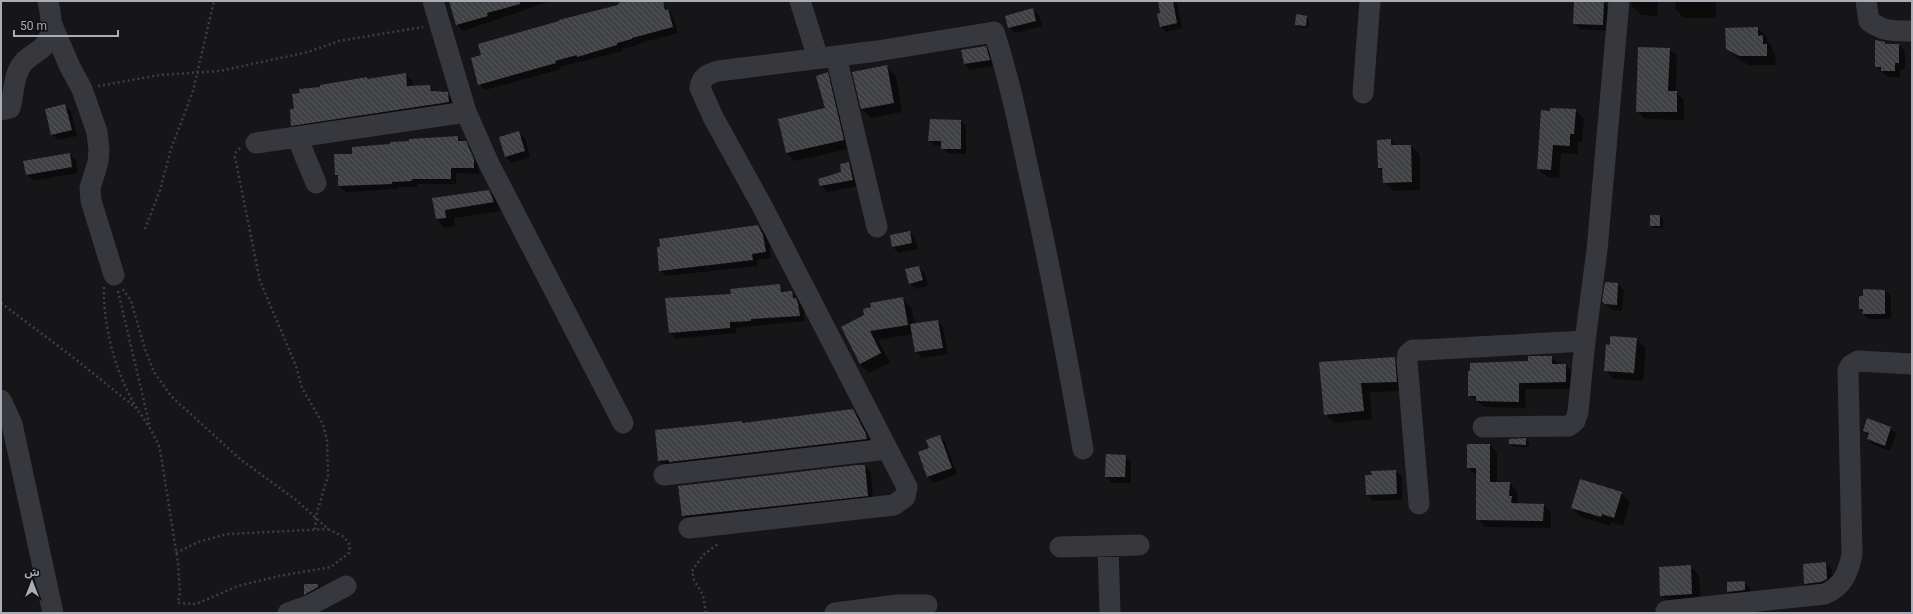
<svg xmlns="http://www.w3.org/2000/svg" width="1913" height="614" viewBox="0 0 1913 614" font-family="Roboto,'Noto Sans Arabic',sans-serif">
<defs>
<pattern id="building-back-hatch" width="6" height="6" patternUnits="userSpaceOnUse"><rect width="6" height="6" fill="#404145"/><path d="M-1 5l2 2M0 0l6 6M5-1l2 2" fill="none" stroke="#595a5e"/></pattern>
</defs>
<rect width="100%" height="100%" fill="#161618"/>
<path fill="#0007" d="M450,1h101l-88,30 -6,-6z
M627,1h35l11,15 5,17 -41,11 1,1 -16,4 1,2 -63,16 1,2 -76,21 -6,-6z
M1159,1h16l2,2 5,25 -16,4 -5,-5z
M1575,1l28,1 6,6 -1,23 -28,-2 -6,-6z
M1631,1h27l-1,15 -16,-1 -9,-9z
M1676,1h40v17h-32l-9,-9z
M1033,10l6,5 3,11 -27,7 -6,-5z
M1306,17l3,2 -1,9 -9,-1 -3,-3z
M1758,28l9,9v4l5,4v5l3,4 1,11h-27l-13,-7 -9,-10z
M1876,41l9,1 2,3h12l6,6v18h-4l-1,8h-12l-12,-10z
M985,47l6,6 4,13 -25,4 -5,-6 -3,-13z
M1669,49l8,7 -1,36 8,8v20l-39,-1 -8,-8z
M886,66l10,10 6,36 -31,6 -9,-9 -9,-36z
M827,73l9,9 16,66 -57,13 -8,-8 -8,-33 48,-12z
M406,74l6,6v7l18,-1 6,6 11,1 6,6 2,5 -157,27 -6,-6 3,-16 6,-15 20,-6z
M65,105l6,6 6,25 -19,4 -6,-6z
M1575,110l9,9 -2,23h-4v12l-17,-1 -2,25 -12,-1 -9,-8 4,-58z
M931,120l30,1 5,5v28l-19,-1 -5,-7 -8,-1 -5,-5z
M519,132l6,6 5,19 -18,6 -6,-6z
M458,137l13,11 8,18v8l-23,-1v11h-39v3h-19v2l-53,3 -6,-6v-8l-3,-3 17,-20z
M1391,140l5,6h15l9,9v35l-27,1 -9,-9 -1,-9 -5,-5v-27z
M70,154l6,6 2,13 -45,8 -6,-6z
M849,163l6,6 4,17 -32,6 -6,-6 -2,-6 24,-7z
M488,191l10,9 4,11 -48,7 1,8 -10,2 -9,-9 -2,-20z
M1660,216l3,3v9h-9l-3,-2z
M758,226l6,6 5,10 2,16 -14,2 1,6 -92,10 -6,-6z
M910,232l5,6 3,11 -19,4 -6,-6 -2,-11z
M919,267l6,6 3,13 -12,3 -6,-6z
M1618,284l6,6 -2,21 -10,-1 -6,-6z
M779,285l6,7h6l6,6 7,12 1,11 -69,7v5l-60,6 -6,-6 62,-38z
M1864,290h21l6,6v23h-22l-6,-5 -3,-5 4,-12z
M902,298l9,9 4,18 23,-4 5,6 5,27 -26,4 -6,-6 -3,-18 -35,6 12,23 -21,10 -9,-9 6,-48z
M1637,339l9,9 -3,33 -29,-2 -9,-9 6,-24z
M1551,357l8,7h6l7,8 1,17h-48l1,19 -42,-1 -15,-12 2,-23z
M1395,358l9,9 1,24 -35,1 2,27 -38,4 -9,-9 -5,-51z
M853,410l6,6 12,24 -206,27 -6,-6 83,-39 2,2z
M1890,428l6,6 -6,17 -16,-6 -6,-6 1,-3 -5,-5z
M940,436l5,6 12,32 -23,9 -6,-6 2,-28z
M1526,440l3,2v5h-16l-3,-3z
M1490,445l7,8v30h12l8,8 1,13 25,1 8,7v16l-66,-1 -8,-8v-43l-9,-8z
M1125,456l6,5v22h-19l-6,-6z
M865,466l6,6 2,30 -184,19 -6,-6z
M1396,471l6,6v23l-29,1 -6,-6z
M1621,493l9,9 -7,24 -12,-4 -1,4 -29,-9 -9,-9z
M1826,563l6,6 1,16 -22,5 -6,-6z
M1690,566l9,9 2,28 -31,1 -9,-9z
M1744,582l6,6 1,8 -17,2 -6,-6v-9z
M318,585l3,3 -13,9 -3,-3z"/>
<path fill="url(#building-back-hatch)" d="M449,1h70l1,3 -33,9 1,3 -32,9z
M627,1h36l2,9 3,-1 5,18 -41,11v1l-15,4v2l-40,12v-2l-22,6 1,2 -78,22 -7,-27 10,-3 -3,-11 81,-23v-1l59,-15v-2z
M1158,1h15l4,22 -17,4 -3,-13 3,-1z
M1574,1h30l-1,24 -30,-1z
M1033,8l3,13 -28,7 -3,-12z
M1296,14l11,2 -1,10 -11,-1z
M1758,27v9l5,-1v9h4v12h-28l-13,-7 -1,-21z
M1875,40l10,2v2h14v19h-4v8h-14v-4h-6z
M986,46l4,14 -26,4 -3,-14z
M1638,47l32,1 -2,43h9v21h-41z
M887,65l7,38 -33,6 -9,-37z
M828,72l16,68 -58,13 -8,-34 47,-11 -9,-32z
M406,73l1,13 23,-1 1,6 17,1 1,10 -158,24 -1,-17h4l-2,-15 8,-1 -1,-4 21,-2v-2l47,-8v2z
M65,104l7,26 -21,5 -6,-26z
M1550,108l26,1 -2,25h-4v12l-17,-1 -2,25 -14,-1 4,-59 9,1z
M930,119l31,1v29h-20v-8h-13z
M519,131l6,20 -20,6 -6,-20z
M458,136v5h8l8,18v9h-23v11h-39v2l-20,1v2l-54,2v-11h-3l-1,-21h18v-7l38,-3v-2l19,-1v-2z
M1391,139v6h20l1,37 -29,1 -1,-15h-4l-1,-28z
M70,153l2,14 -46,8 -3,-14z
M849,162l4,18 -33,6 -2,-7 23,-7 -1,-8z
M489,190l5,12 -49,8 1,8 -10,1 -4,-21z
M1650,215h10v11h-10z
M758,225l5,10 3,17 -14,2 1,6 -94,11 -2,-24h3l-1,-8z
M910,231l2,12 -20,4 -2,-12z
M919,266l4,14 -14,4 -4,-15z
M1605,282l13,1 -1,22 -12,-1 -3,-3z
M780,284l1,8 11,-1 1,7h3l2,5 2,13 -49,3v2l-21,1v6l-61,5 -4,-35 66,-4 -1,-5z
M1863,289l22,1v24h-23l1,-5h-4v-13h4z
M903,297l5,28 -38,6 11,22 -21,11 -19,-37 23,-12 -1,-6 8,-2 -1,-4z
M938,320l5,28 -28,4 -5,-28z
M1610,336l27,2 -3,35 -30,-2 2,-27 4,1z
M1528,356h24v8h14v18l-47,1v19l-43,-1v-5h-8v-25h2v-8l58,-2z
M1395,357l2,25 -36,1 3,28 -40,4 -5,-53z
M853,409l13,25 1,5 -198,23v-2l-11,1 -3,-31 87,-9v2z
M1867,418l24,9 -6,19 -18,-7 2,-6 -6,-2z
M940,435l12,33 -25,9 -9,-25 11,-4 -3,-8z
M1526,438v7l-17,-1v-5z
M1467,444h23v38h20l-1,14h3l-1,7 33,1 -1,17 -67,-1v-52h-9z
M1106,454l20,1 -1,22h-20z
M857,465h8l3,31 -186,20 -4,-30z
M1396,470l1,24 -31,1 -1,-20h7l-1,-4z
M1580,479l42,13 -8,26 -12,-4 -1,3 -30,-9z
M1826,562l1,17 -6,3 -17,2 -1,-20z
M1691,565l1,29 -32,2 -1,-29z
M1745,581v9l-18,2v-10z
M304,584h14v3l-14,8z"/>
<g fill="none" stroke-linecap="round" stroke-linejoin="round">
<path stroke="#3d3f44" stroke-width="2.5" stroke-dasharray="2 3" stroke-linecap="butt" d="M98,86l62,-11 60,-4 88,-19 31,-11 84,-14
M240,148l-4,4 -1,5 25,124 36,85 6,22 21,36 4,16 1,36 -12,40 -1,13
M145,229l15,-39 11,-41 22,-58 21,-90
M104,287c-1,35 9,76 25,107 9,19 24,35 31,55l18,114 2,29 -2,11 18,1 42,-18 41,-10 52,-9 18,-14 1,-8 -6,-8 -16,-8 -32,-29 -56,-41 -69,-63 -17,-24 -9,-23 -14,-48 -9,-13
M118,291l32,136
M1,303l73,55 62,50
M176,553l22,-11 29,-8 101,-5
M706,613l-3,-18 -9,-15 -2,-9 11,-16 16,-12"/>
<path stroke="#37383d" stroke-width="21" d="M433,1l33,111 23,52 134,259
M800,1l18,57
M1866,1l3,20c15,11 25,10 43,10
M52,25l18,42 12,22 15,43 2,18 -1,12 -8,26 1,13 23,74
M836,56l41,171
M1363,93l7,-92
M1,110l9,-2c4,-13 3,-34 13,-45 5,-6 13,-10 19,-15 14,-14 9,-30 6,-47
M297,137l19,46
M256,143l210,-31
M1,400l11,24 41,189
M1483,427l86,-1 6,-5 3,-9 7,-71 12,-91 22,-249
M664,475l223,-26
M1419,504l-12,-143 1,-7 5,-4h9l163,-9
M689,528l205,-23 11,-8 2,-10 -146,-283 -48,-87 -13,-29c1,-11 8,-14 18,-17l159,-20 117,-19c15,46 25,94 35,141 21,92 38,184 54,276
M1108,546l2,67
M1060,547l79,-2
M1666,611l159,-17c18,-8 23,-21 27,-39l-4,-185 3,-5 7,-4 54,3
M288,613l20,-7 38,-20
M835,613l63,-8h29"/>
</g>
<rect width="1913" height="614" fill="none" stroke="#a8adb8" stroke-width="4"/>
<g transform="translate(32 582)" stroke="#111113" stroke-width="3" paint-order="stroke">
<path d="M0-3L7 15L0 10L-7 15Z" fill="#a8adb8"/>
<text y="-6" font-size="11" font-weight="bold" text-anchor="middle" fill="#a8adb8">ش</text>
</g>
<path d="M14 30v6h104v-6" fill="none" stroke="#a8adb8" stroke-width="2"/>
<text x="20" y="30" font-size="12" fill="#a8adb8" stroke="#111113" stroke-width="3" paint-order="stroke">50 m</text>
</svg>
